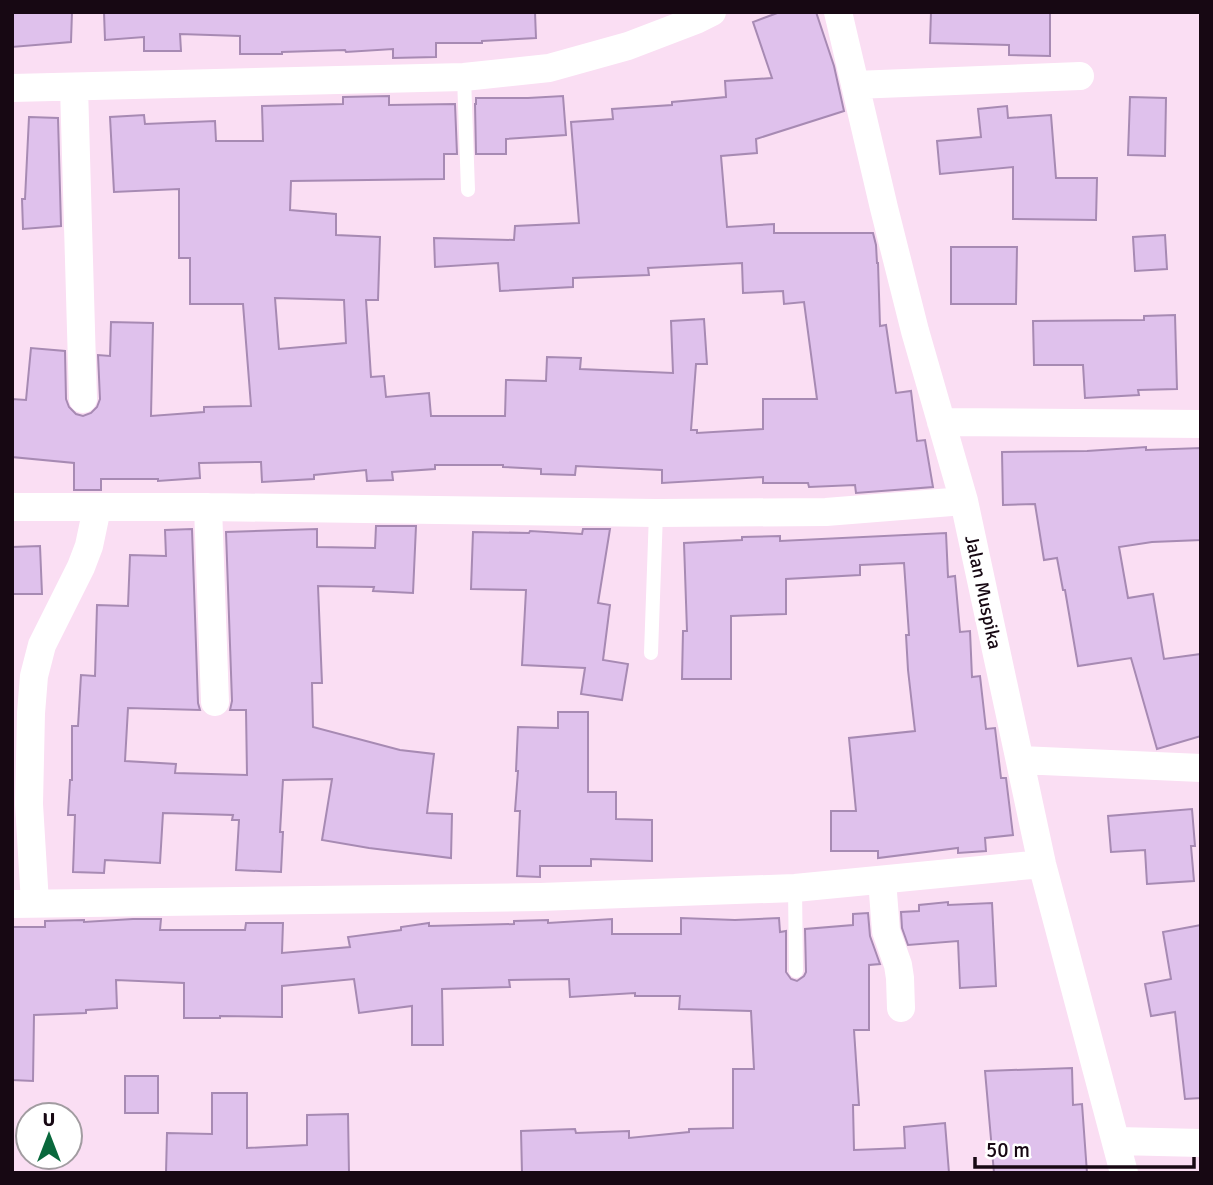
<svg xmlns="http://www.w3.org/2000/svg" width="1213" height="1185" viewBox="0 0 1213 1185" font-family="Signika,sans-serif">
<rect width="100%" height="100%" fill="#fadef3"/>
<path fill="#dfc1ec" stroke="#a78ab3" stroke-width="2" fill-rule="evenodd" d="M12,12h60l-1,30 -59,5z
M104,12h431l1,26 -54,3v2h-46v14l-43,1v-9l-47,3 -1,-2 -63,2v2h-42v-18l-60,-2 1,17h-37v-14l-39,3z
M780,12h36l18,54 10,45 -88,28 1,14 -36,3 6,71 47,-3v9h99l3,12 1,18h1l2,63 6,-1 10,68 15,-2 6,50 8,-1 8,47 -77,6 -1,-8 -46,2 -1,-4h-45v-6l-101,6v-13l-86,-4 -1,9 -34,-1v-5l-38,-2v-2h-68v4l-43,3 1,8 -26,1 -1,-11 -52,5v4l-52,3 -1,-20 -62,1 1,15 -42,3v-2h-57v11h-27v-27l-62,-6v-58l14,1 5,-52 34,3 1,48 3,8 7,7 7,2 8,-3 6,-6 3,-8 -2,-44 12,1 1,-34 42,1 -2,93 53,-4v-5l47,-1 -8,-102h-53v-46h-11v-69l-65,3 -4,-75 34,-2 1,9 70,-3 1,20h47l-1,-35 81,-2v-7l46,-1v9l66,-1 2,50h-13v25l-153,2 -1,29 46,4v21l44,2 -2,63h-12l5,77 13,-1 2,21 43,-4 2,23h74l1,-36 40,1 1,-24 34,1 -1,11 93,4 -2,-52 33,-2 3,45h-11l-5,66h6v3l66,-4v-30h54l-13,-97 -20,2 -1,-13 -40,2 -1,-30 -94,5 1,7 -76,3v9l-73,4 -2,-28 -63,4 -1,-29 80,2 1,-14 64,-3 -8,-101 42,-3 -1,-10 60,-4v-3l54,-5 -1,-16 47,-3 -19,-56zM275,298l69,2 2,43 -67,6z
M931,12h119v44l-41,-1v-10l-79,-2z
M563,96l3,39 -60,4v15h-30l-1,-50h1v-6h52z
M1130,97l36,1 -1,58 -37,-1z
M1007,106l1,12 43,-3 5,63h41l-1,42 -83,-1v-52l-73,7 -3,-33 44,-4 -3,-28z
M29,117l29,1 3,108 -38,3 -1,-30h3z
M1165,235l2,34 -32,2 -2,-34z
M951,247h66l-1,57h-65z
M1175,315l2,74 -39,1 1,5 -54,3 -2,-33h-49l-1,-44 111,-1v-4z
M1146,447v3l55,-2v92l-49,2 -33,5 9,51 25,-4 11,65 37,-5v82l-44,13 -26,-91 -53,8 -13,-76h-2l-6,-32 -13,2 -9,-56 -32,1 -1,-53 85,-1z
M376,526h40l-3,67 -40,-2 1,-4 -56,-1 4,97h-10l1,44 87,23 34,4 -7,59 25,1 -1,44 -82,-10 -47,-8 10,-61 -49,1 -3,52h3l-2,40 -45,-2 3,-50h-7l1,-5 -70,-2 -3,50 -55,-3 -1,13 -31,-1 2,-57h-7l2,-35h2v-54h6l3,-51 14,1 2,-71 31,1 2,-51 36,1 -1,-26 27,-1 6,174 2,7 -72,-2 -3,53 51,3 -1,9 72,2 -1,-65h-16l2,-9 -6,-169 91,-3v18l58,1z
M583,529h27l-12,74 12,2 -7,55 25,4 -6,36 -41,-6 4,-26 -63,-3 4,-75 -55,-1 2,-57 56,1 1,-2 52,3z
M946,533l2,44 7,-1 5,56 10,-1 2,46 8,-1 6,53 9,-1 6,50h5l7,57 -28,3 1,13 -28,2v-5l-80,10v-7h-47v-40h25l-7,-73 66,-7 -7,-61 -2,-35h3l-5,-72 -44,2v10l-74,4v35l-55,2v63h-49l1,-48h4l-3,-88 58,-3v-3l38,-1v5z
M40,546l2,48h-30v-47z
M558,712h30v80h28v27l36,1v41l-61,-2v7h-51v11l-23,-1 3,-65h-5l3,-40h-2l2,-44 40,1z
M1192,809l3,37h-4l3,35 -47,3 -2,-34 -34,2 -3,-36z
M948,902v3l44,-2 4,83 -36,2 -2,-47 -50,4 -6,-17 -1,-16 18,-1v-6z
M868,913l2,23 10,28 -11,1v65h-15l5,75h-6l1,45 51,-2 -1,-21 41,-4 4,50h-427l-1,-42 54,-2 1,4 53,-2v7l60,-6v-3l44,-1v-59h21l-3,-58 -72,-2 1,-13h-45v-3l-65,4 -1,-18 -60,1 1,7 -68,2 1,56h-31v-39l-53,7 -5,-34 -72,7v31l-62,-1v2h-36v-35l-68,-3 1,28 -31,2v3l-52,2 -1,66 -21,-1v-153h33v-6l39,-1v2l49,-3h28l-1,11h85l1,-7h37l-1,30 68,-6 -2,-10 53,-7v-3l28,-4v3l85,-2v-3l34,-1v3l64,-4v15h69v-16l54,2 44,-2 1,14 6,-1v41l5,7 6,2 7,-5 2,-4 -1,-43 48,-4v-11z
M1201,925v173l-16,1 -10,-87 -24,4 -6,-32 26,-5 -8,-47z
M1072,1068l1,37 9,-1 5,69h-93l-9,-102z
M125,1076h33v37h-33z
M212,1093h35v55l60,-3v-30l41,-1 1,59h-183l1,-40 45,1z"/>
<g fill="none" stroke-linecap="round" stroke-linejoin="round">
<path stroke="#fff" stroke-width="14" d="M464,77l4,113
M651,653l5,-140
M795,888l1,83"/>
<path stroke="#fff" stroke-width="28" d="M838,12l46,196 31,123 49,170 78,363 82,309
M855,85l225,-9
M74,87l9,312
M12,88l452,-11 85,-9 79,-22 68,-26 16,-8
M941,422l260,2
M12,507h196l448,6 170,-1 138,-11
M208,507l7,195
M1020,760l181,8
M882,880l4,51 12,34 2,13 1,30
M35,903l-6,-99 2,-91 3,-37 8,-31 39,-78 8,-21 8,-38
M12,904l528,-7 255,-9 247,-24
M1117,1141l84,2"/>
</g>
<g text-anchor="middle" stroke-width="7" stroke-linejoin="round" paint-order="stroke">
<g font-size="19" fill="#170813" stroke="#fff">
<text transform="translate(984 592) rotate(78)" y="7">Jalan Muspika</text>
</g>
</g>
<rect width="1213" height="1185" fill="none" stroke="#170813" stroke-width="28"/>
<g transform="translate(49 1136)"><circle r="33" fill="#ffffff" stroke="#a29ca1" stroke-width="2"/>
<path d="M0-5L12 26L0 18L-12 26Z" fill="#09683c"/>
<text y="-10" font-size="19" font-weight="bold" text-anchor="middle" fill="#170813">U</text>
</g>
<path d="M975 1157v10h219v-10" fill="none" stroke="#170813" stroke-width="3.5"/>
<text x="986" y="1157" font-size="21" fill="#170813" stroke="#ffffff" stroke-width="5" paint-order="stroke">50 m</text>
</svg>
